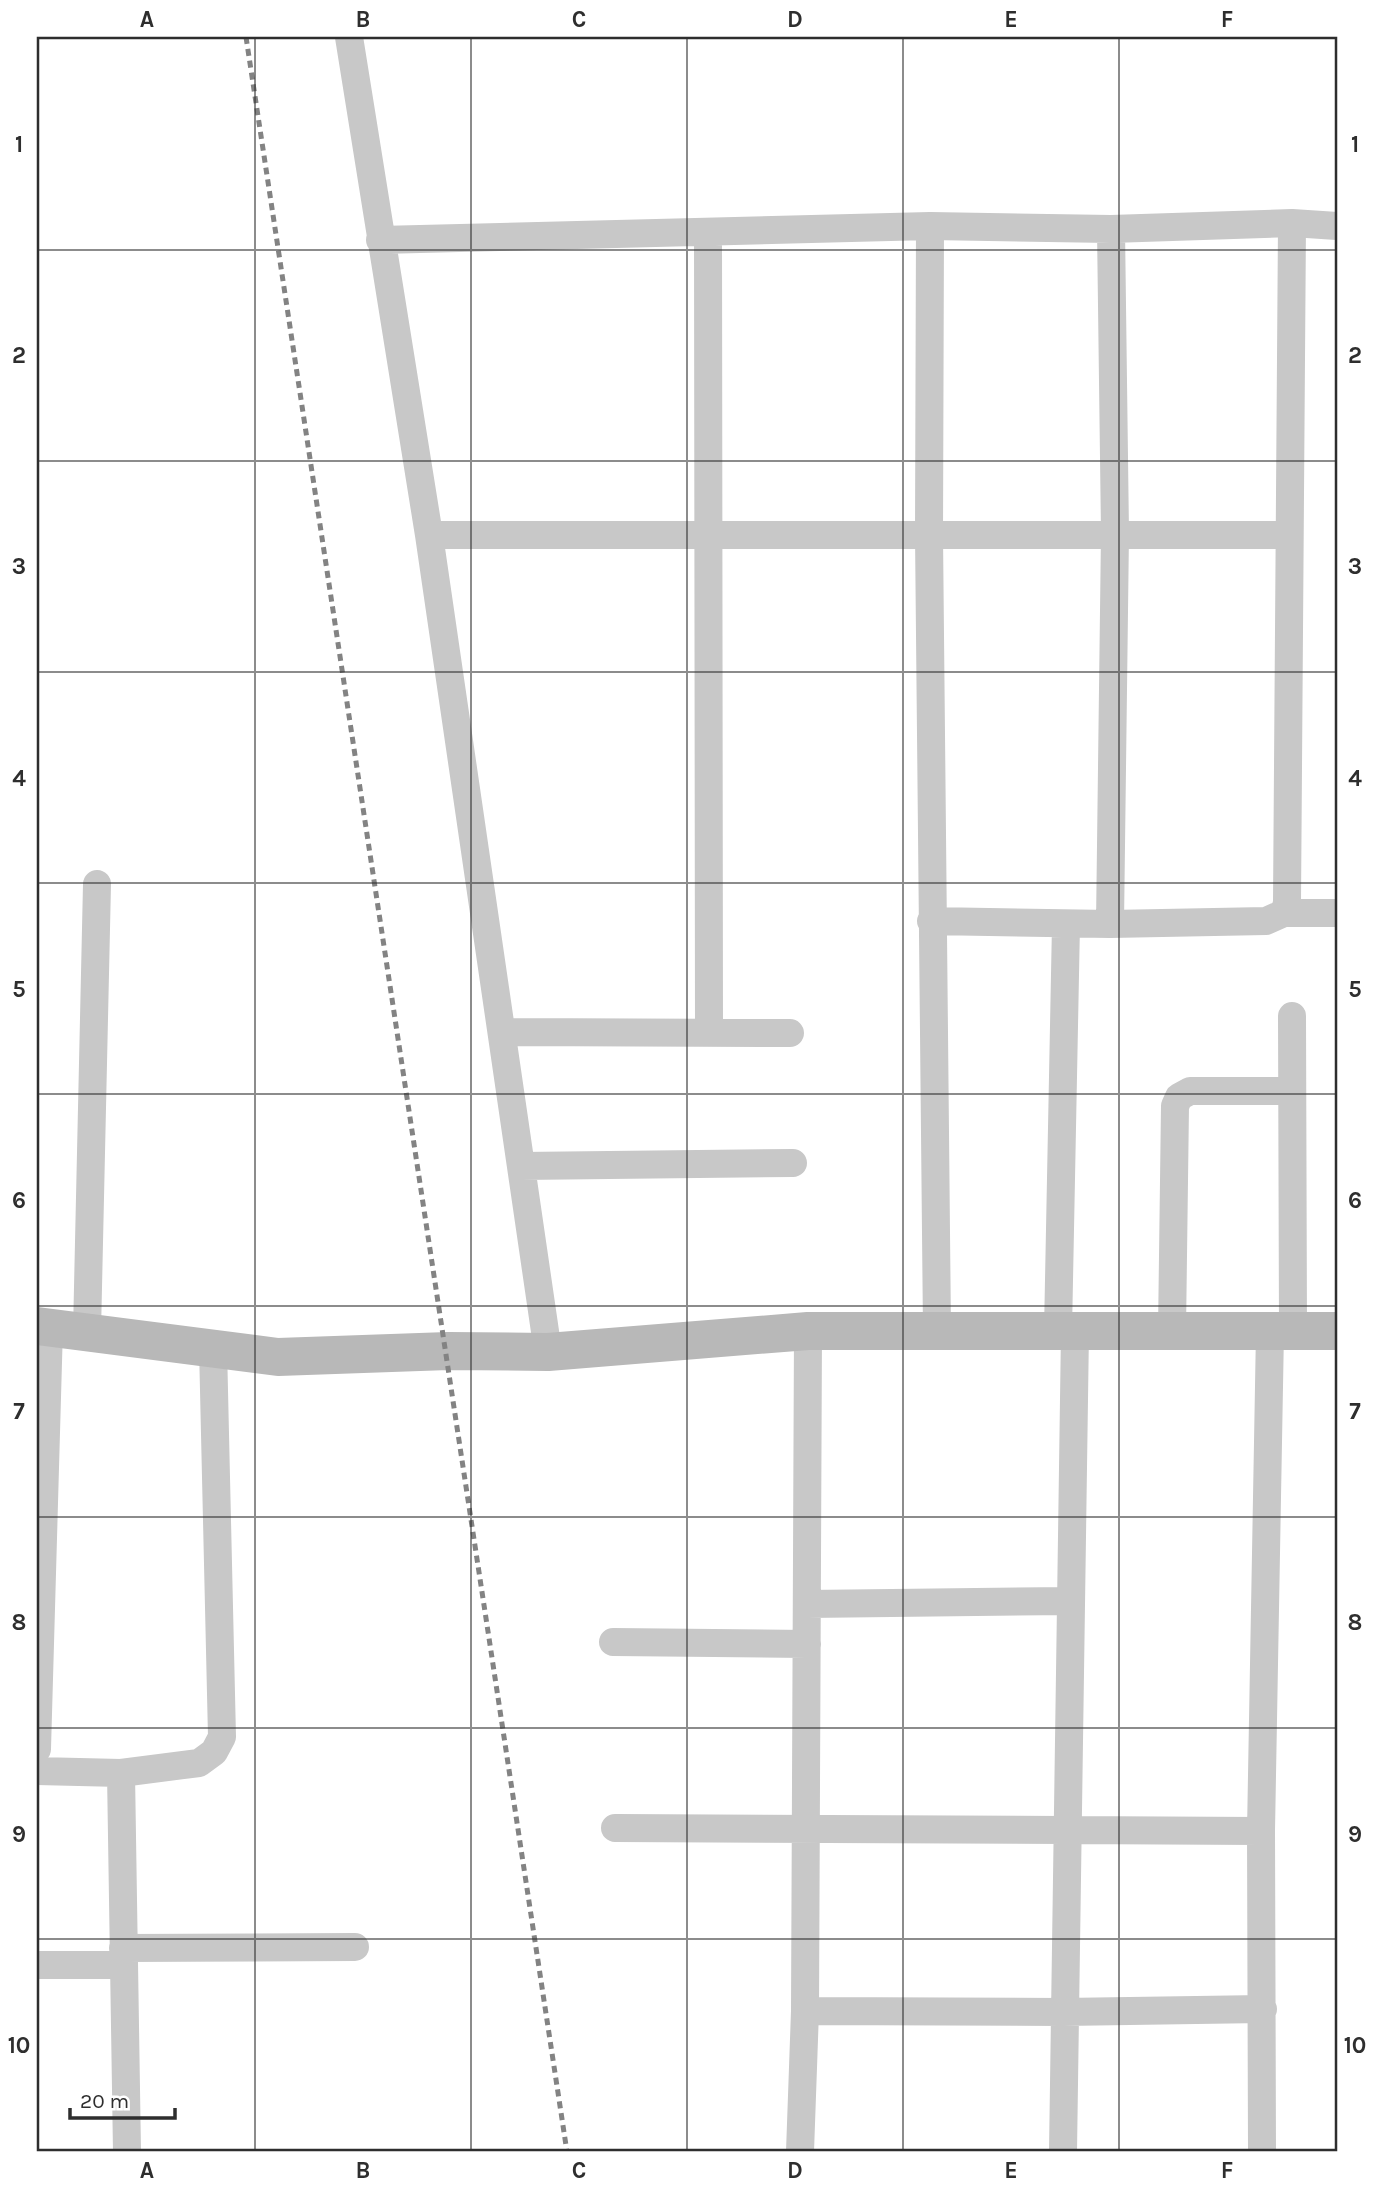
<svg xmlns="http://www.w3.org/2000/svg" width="1374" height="2189" viewBox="0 0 1374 2189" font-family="Karla,sans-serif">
<rect width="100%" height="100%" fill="#fff"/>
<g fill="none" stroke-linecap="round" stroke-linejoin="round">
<path stroke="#c8c8c8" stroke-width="28" d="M349,37l80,498 119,817
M930,226l-1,309 8,796
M708,232l1,800
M380,240l550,-14 181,3 181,-6 45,3
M429,535h859
M1284,913h53
M931,921l179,3 156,-3 18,-8 3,-10 5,-680
M1110,924l5,-391 -4,-304
M1292,1016l1,315
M502,1032l288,1
M521,1166l272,-3
M1058,1331l8,-407
M1172,1331l3,-225 4,-9 11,-6h102
M87,1332l10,-448
M807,1604l263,-3
M613,1642l194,2
M37,1749l12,-422
M37,1771l84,2 78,-10 15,-11 8,-15 -9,-390
M121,1773l6,379
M615,1828l646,3
M123,1948l232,-1
M37,1965h85
M805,2011l258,1 200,-3
M800,2152l5,-141 3,-680
M1063,2152l12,-821
M1262,2152l-1,-321 9,-500"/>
<path stroke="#b8b8b8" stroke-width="38" d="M37,1326l241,31 170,-6 100,1 260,-21h529"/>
<path stroke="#838383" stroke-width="5" stroke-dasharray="7 5" stroke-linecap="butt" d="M246,37l321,2115"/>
</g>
<path fill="none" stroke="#2e2e2e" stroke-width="2" stroke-opacity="0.55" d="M255,37v2115M471,37v2115M687,37v2115M903,37v2115M1119,37v2115M37,250h1300M37,461h1300M37,672h1300M37,883h1300M37,1094h1300M37,1306h1300M37,1517h1300M37,1728h1300M37,1939h1300"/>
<rect width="1374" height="2189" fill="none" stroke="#ffffff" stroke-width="77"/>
<path d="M70 2108v10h105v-10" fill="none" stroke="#2e2e2e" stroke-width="3.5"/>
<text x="80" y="2108" font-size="21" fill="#2e2e2e" stroke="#ffffff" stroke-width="5" paint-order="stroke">20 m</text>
<rect x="38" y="38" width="1298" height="2112" fill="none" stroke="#2e2e2e" stroke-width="2.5"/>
<g font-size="23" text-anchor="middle" font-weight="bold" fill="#2e2e2e">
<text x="147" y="27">A</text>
<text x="363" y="27">B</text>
<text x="579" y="27">C</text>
<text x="795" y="27">D</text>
<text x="1011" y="27">E</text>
<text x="1227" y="27">F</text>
<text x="19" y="152">1</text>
<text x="1355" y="152">1</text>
<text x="19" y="363">2</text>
<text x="1355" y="363">2</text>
<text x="19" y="574">3</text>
<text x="1355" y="574">3</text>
<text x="19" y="786">4</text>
<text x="1355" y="786">4</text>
<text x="19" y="997">5</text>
<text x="1355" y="997">5</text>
<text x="19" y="1208">6</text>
<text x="1355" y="1208">6</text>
<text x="19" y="1419">7</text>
<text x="1355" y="1419">7</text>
<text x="19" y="1630">8</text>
<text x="1355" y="1630">8</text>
<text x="19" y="1842">9</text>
<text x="1355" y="1842">9</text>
<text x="19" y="2053">10</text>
<text x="1355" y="2053">10</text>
<text x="147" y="2178">A</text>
<text x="363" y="2178">B</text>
<text x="579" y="2178">C</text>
<text x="795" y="2178">D</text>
<text x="1011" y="2178">E</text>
<text x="1227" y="2178">F</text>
</g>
</svg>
